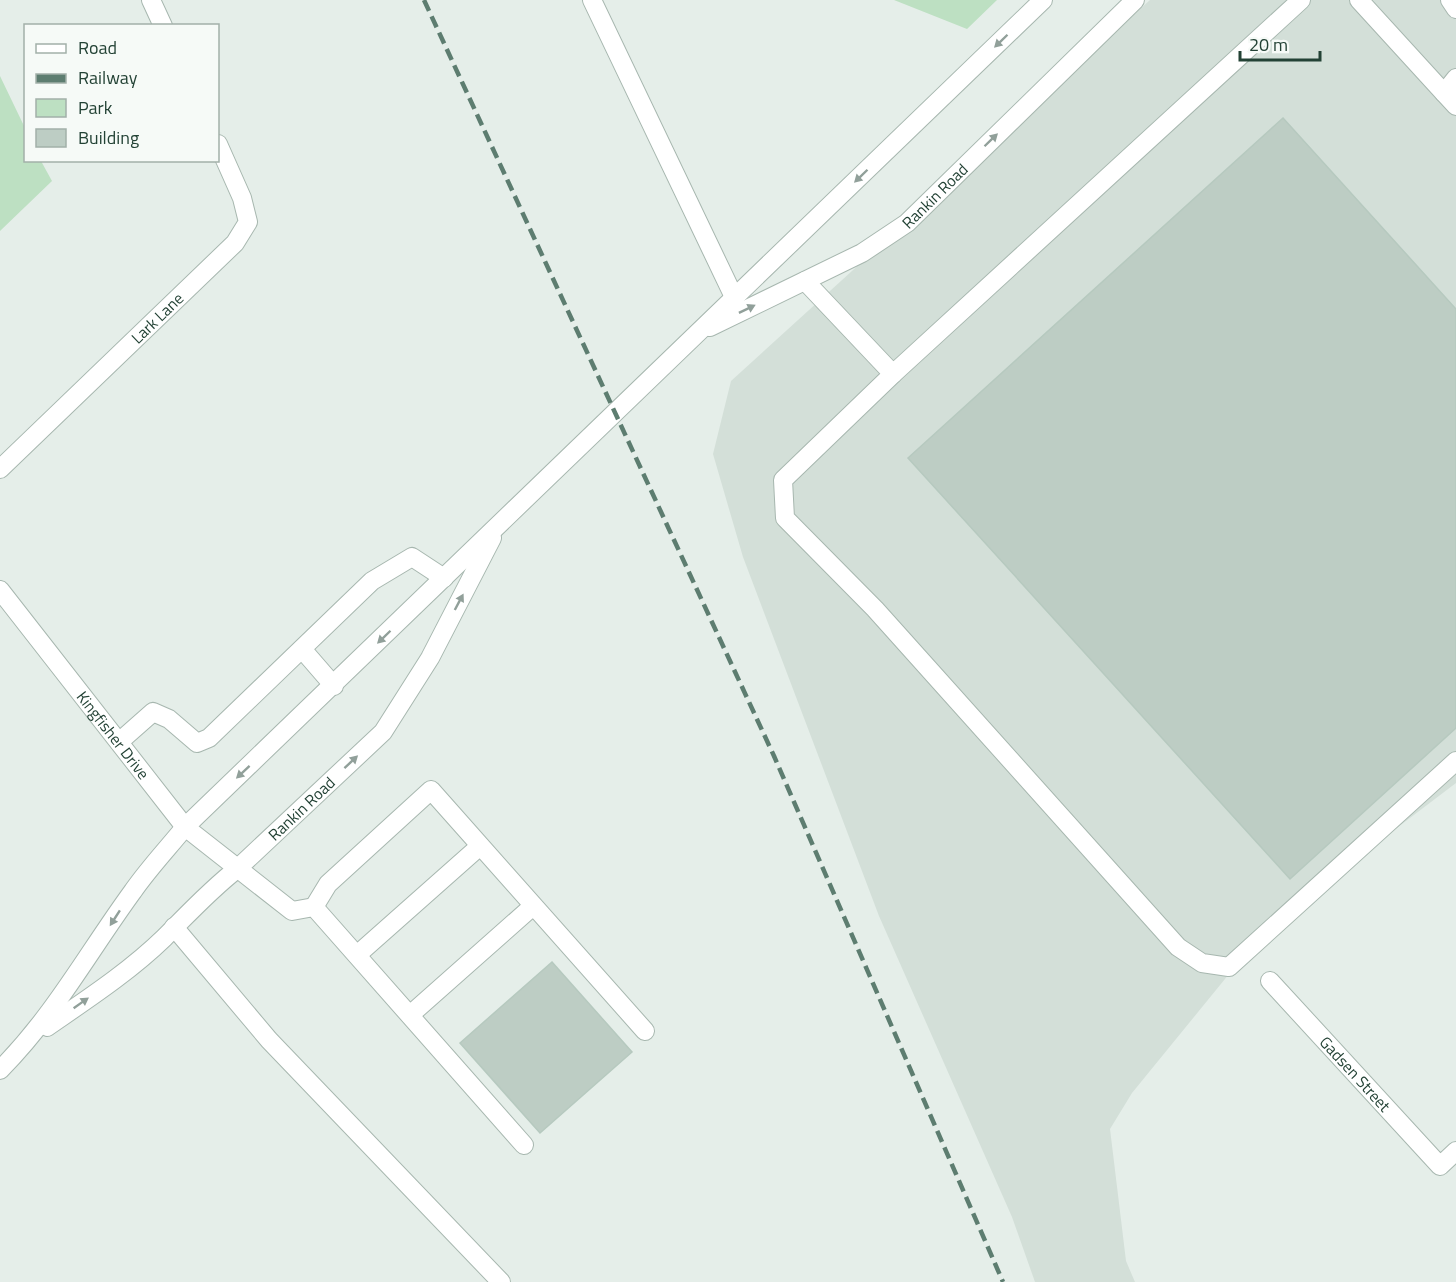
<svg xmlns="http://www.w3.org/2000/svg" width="1456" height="1282" viewBox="0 0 1456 1282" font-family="'Titillium Web',sans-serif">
<rect width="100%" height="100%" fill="#e5eee9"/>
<path fill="#d3dfd8" d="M1150,0h306v783l-187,142 -137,168 -22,36 16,132 9,21h-100l-23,-65 -133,-301 -136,-359 -30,-103 18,-73z"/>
<path fill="#bde0c2" d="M894,0h103l-30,29z
M0,76l25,52 1,32 15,1 11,20 -52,50z"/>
<path fill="#bdcdc4" stroke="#b6c9bf" stroke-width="1.5" d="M1283,118l173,191v419l-166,151 -382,-421z
M552,962l80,90 -92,81 -80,-90z"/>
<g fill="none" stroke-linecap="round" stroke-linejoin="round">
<g stroke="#a7b7af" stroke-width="20">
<g id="minor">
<path d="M151,0l12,26"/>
<path d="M592,0l142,297"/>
<path d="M1359,0l85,93"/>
<path d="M1450,0l6,9"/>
<path d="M1456,78l-12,15 12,13"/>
<path d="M805,281l88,93 408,-374"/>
<path id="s1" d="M710,327l152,-74 45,-30 228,-223"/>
<path d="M893,374l-110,106 2,38 90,91 303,338 24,16 27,4 227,-206"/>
<path id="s2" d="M0,469l235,-226 13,-21 -6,-24 -24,-54"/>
<path id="s3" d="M0,590l185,237 107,84 22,-4 210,238"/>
<path d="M302,649l32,37"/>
<path d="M119,742l34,-30 16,7 28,24 12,-5 163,-157 40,-24 32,21"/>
<path d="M314,907l14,-23 103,-94 214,241"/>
<path d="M174,927l95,113 232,242"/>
<path d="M357,955l123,-109"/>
<path id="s4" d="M1270,981l170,185 16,-15"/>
<path d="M410,1015l123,-109"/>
<path id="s5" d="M47,1027c39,-27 82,-55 117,-89 24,-24 46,-48 73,-69l146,-137 47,-74 62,-120"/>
<path d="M0,1070c56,-57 87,-116 133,-179 16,-23 35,-43 52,-64l858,-827"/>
</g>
</g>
<use href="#minor" stroke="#fff" stroke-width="18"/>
<path stroke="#5d7d70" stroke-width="4.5" stroke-dasharray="12 6" stroke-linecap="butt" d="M424,0l350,756 229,526"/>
</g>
<defs><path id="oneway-solid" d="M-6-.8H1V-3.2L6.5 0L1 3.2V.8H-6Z" transform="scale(1.5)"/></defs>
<g fill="#91a09a">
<use href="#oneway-solid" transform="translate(1001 41) rotate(136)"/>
<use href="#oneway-solid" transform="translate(991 140) rotate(-44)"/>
<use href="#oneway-solid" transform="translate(861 176) rotate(136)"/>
<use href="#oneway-solid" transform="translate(747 309) rotate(-26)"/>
<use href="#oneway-solid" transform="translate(459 602) rotate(-62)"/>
<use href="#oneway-solid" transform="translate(384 637) rotate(136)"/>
<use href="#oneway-solid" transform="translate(351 762) rotate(-43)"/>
<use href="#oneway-solid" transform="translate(243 772) rotate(137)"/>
<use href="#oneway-solid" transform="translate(115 918) rotate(123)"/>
<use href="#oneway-solid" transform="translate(81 1003) rotate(-35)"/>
</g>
<g text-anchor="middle" stroke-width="4.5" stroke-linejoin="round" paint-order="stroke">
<g font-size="16" fill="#234235" stroke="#f6faf7">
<text dy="6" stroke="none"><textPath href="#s1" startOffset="262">Rankin Road</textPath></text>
<text dy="6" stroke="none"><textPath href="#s2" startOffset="218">Lark Lane</textPath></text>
<text dy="6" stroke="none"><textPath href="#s3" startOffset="184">Kingfisher Drive</textPath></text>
<text dy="6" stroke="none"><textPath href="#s5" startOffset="336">Rankin Road</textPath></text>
<text dy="6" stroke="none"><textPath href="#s4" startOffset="126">Gadsen Street</textPath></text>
</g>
</g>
<rect x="24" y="24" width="195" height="138" fill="#f6faf7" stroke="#a2b0a9" stroke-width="1.5"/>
<rect x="36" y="44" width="30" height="9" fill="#ffffff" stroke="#a2b0a9" stroke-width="1.5"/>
<text x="78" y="54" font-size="18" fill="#234235">Road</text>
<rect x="36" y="74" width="30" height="9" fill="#5d7d70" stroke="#a2b0a9" stroke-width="1.5"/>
<text x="78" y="84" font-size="18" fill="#234235">Railway</text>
<rect x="36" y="99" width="30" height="18" fill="#bde0c2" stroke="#a2b0a9" stroke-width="1.5"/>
<text x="78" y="114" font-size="18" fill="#234235">Park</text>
<rect x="36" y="129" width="30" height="18" fill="#bdcdc4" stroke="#a2b0a9" stroke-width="1.5"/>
<text x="78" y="144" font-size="18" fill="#234235">Building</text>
<path d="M1240 51v9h80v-9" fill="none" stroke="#234235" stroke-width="3"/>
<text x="1249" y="51" font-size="18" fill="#234235" stroke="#f6faf7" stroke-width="4.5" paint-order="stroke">20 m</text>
</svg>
